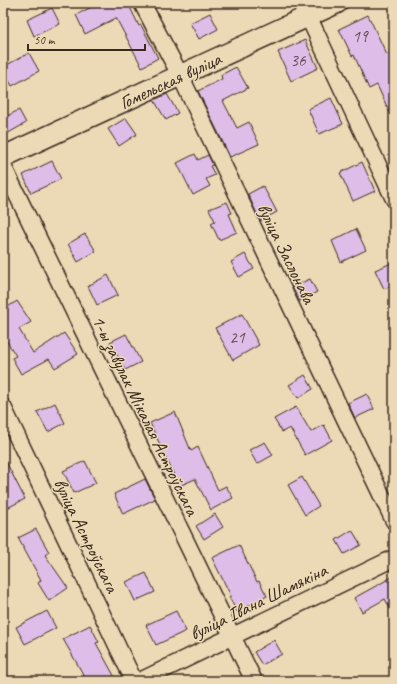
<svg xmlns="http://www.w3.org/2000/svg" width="397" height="684" viewBox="0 0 397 684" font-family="Caveat,sans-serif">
<rect width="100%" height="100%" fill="#ecdab7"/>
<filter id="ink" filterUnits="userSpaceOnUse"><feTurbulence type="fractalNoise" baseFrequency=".025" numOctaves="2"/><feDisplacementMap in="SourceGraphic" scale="8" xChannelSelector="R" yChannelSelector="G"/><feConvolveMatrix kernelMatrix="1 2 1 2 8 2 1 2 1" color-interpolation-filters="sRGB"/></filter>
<g filter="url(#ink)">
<path fill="#debde9" stroke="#3b2a1e" d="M99,3h29l11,23 2,-1 17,33 -16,9 -26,-49 -31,16 -9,-19z
M52,8l8,16 -26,12 -7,-16z
M210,13l8,16 -19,10 -9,-16z
M368,15l19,40 7,-4v71l-17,-37 -8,4 -15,-34 -2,1 -13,-27z
M305,40l13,28 -27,13 -13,-29z
M29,53l10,18 -27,15 -9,-16v-3z
M236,67l12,21 -25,13 14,27 12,-6 10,22 -29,13 -32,-66 24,-12 -1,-4z
M167,94l11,19 -12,7 -12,-20z
M331,98l12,26 -24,10 -11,-25z
M19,110l7,13 -23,13v-18z
M126,118l11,16 -18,12 -11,-17z
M195,154l3,6 10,-5 5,10 -3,1 5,9 -9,4 4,7 -17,9 -16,-32z
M52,161l9,18 -30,14 -8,-18z
M362,162l13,29 -22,10 -13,-28z
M263,186l14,26 -17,9 -12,-27z
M227,202l5,11 -3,1 8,18 -18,8 -8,-17 4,-2 -6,-12z
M356,229l10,21 -25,12 -9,-21z
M85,234l11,17 -18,11 -10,-18z
M245,254l9,15 -15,8 -8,-15z
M394,262v23l-10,4 -9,-19z
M108,275l10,20 -21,10 -9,-19z
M310,279l7,13 -18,9 -7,-14z
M17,301l14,21 -12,7 14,24 31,-20 14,21 -23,14 -6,-9 -28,15 -9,-16 4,-2 -13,-21v-25z
M242,314l17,31 -26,15 -18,-32z
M126,334l15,28 -16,8 -15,-28z
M305,375l8,14 -15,9 -9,-13z
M367,394l7,15 -19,9 -7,-15z
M55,403l10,20 -17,9 -11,-20z
M296,407l15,25 13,-7 8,15 -27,15 -15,-27 -8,4 -8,-13z
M175,412l16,39 7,-4 20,43 8,-4 7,12 -22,12 -16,-31 -16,7 -29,-63z
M265,442l8,13 -16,9 -8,-14z
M3,456l22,43 -22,11z
M85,461l11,22 -22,10 -11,-22z
M302,477l17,29 -14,9 -17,-30z
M145,479l10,20 -32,15 -9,-20z
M215,514l8,13 -19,12 -8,-13z
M36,529l13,23 -4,3 23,33 -19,13 -11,-18 3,-3 -23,-42z
M352,530l9,15 -17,9 -8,-14z
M239,545l18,37 2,-1 8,15 -30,16 -8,-15 2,-1 -19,-38z
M146,573l9,19 -20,9 -9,-19z
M394,576v40l-9,-17 -23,13 -8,-14z
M47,611l9,17 -31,16 -9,-17z
M176,611l10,20 -30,14 -10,-20z
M90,625l9,17 -3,1 21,38h-30l-24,-42z
M274,640l8,14 -20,11 -8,-13z"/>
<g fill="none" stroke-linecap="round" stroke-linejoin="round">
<g stroke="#3b2a1e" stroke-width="19">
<path id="minor" d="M142,3l38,72 214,446
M302,3l92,196
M3,166l251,515
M3,407l131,274
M140,681l254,-123"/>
</g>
<g stroke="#3b2a1e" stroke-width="23">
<path id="tertiary" d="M3,157l334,-154"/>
</g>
<use href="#minor" stroke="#ecdab7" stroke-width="16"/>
<use href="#tertiary" stroke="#ecdab7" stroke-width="20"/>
</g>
</g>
<g text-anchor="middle" stroke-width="3" stroke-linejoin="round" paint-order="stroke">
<g font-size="17" fill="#644f51">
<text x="360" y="42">19</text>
<text x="298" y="66">36</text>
<text x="237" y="343">21</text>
</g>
<g font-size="19" fill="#3b2a1e" stroke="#ecdab7">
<text transform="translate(170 80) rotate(-25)" y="7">Гомельская вуліца</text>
<text transform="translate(287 253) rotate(64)" y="7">вуліца Заслонава</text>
<text transform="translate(146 415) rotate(64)" y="7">1-ы завулак Мікалая Астроўскага</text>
<text transform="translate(87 535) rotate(64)" y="7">вуліца Астроўскага</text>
<text transform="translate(258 601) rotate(-26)" y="7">вуліца Івана Шамякіна</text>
</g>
</g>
<rect width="397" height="684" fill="none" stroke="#ecdab7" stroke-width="16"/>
<rect x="8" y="8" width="381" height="668" fill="none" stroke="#3b2a1e" stroke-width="1.5" filter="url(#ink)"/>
<path d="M28 44v6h117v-6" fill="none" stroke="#3b2a1e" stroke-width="2"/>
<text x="34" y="44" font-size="12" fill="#3b2a1e" stroke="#ecdab7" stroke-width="3" paint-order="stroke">50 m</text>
</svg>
